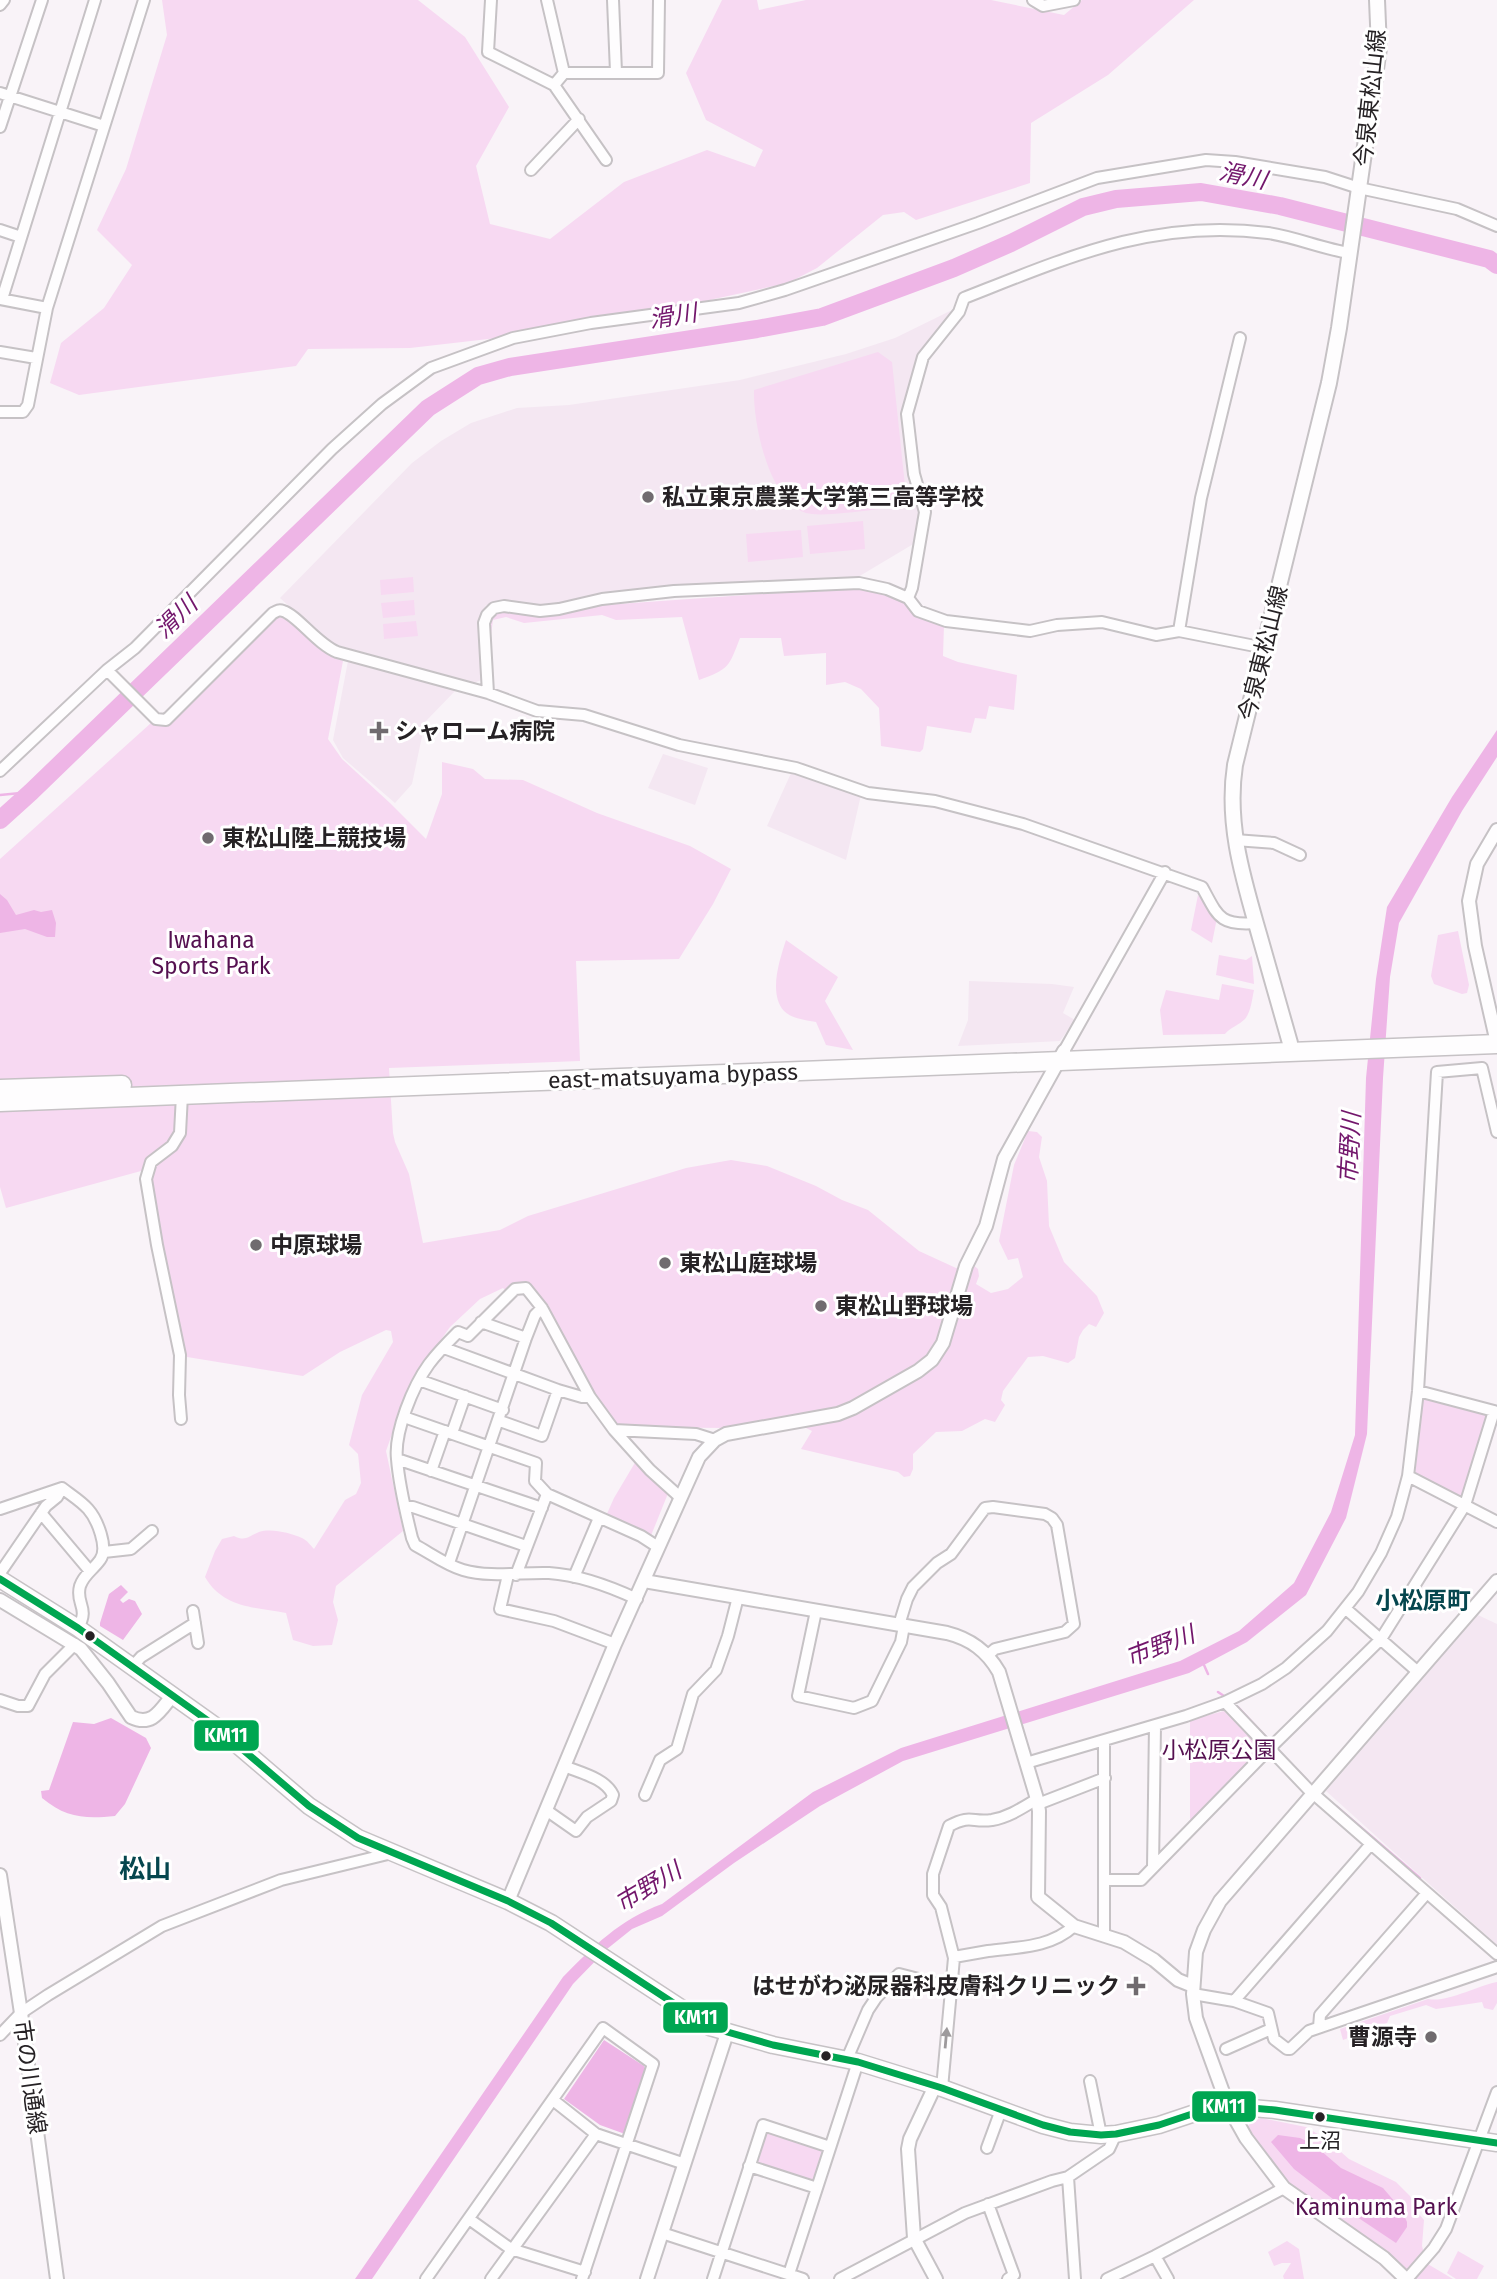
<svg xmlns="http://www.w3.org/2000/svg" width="1497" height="2279" viewBox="0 0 1497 2279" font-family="'Fira Sans','Noto Sans JP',sans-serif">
<rect width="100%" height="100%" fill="#f9f3f8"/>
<path fill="#f4e7f2" d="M950,311l4,3 -34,42 -16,57 17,98 -6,32 -57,34 -245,15 -52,12 -75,1 -8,16 3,59 -7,3 -137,-38 -12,-6 -45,-41 132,-135 29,-22 30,-18 46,-15 52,-3 171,-25 106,-26 49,-16z
M348,661l109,28 -32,33 -13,62 -17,19 -52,-45 -10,-18z
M663,754l45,14 -13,37 -47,-17z
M792,771l69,24 -15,65 -79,-34z
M969,981l83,3 22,3 -11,26 12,7 -15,21 -102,5 10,-26z
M1478,1615l19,9v321l-171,-154z"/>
<path fill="#f7d9f2" d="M162,0h256l47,37 44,70 -33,59 14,58 60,15 74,-57 83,-32 48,17 8,-17 -57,-30 -20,-47 36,-73h35l2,10 47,-10h185l73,15 18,-15h112l-86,75 -77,48 -1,60 -114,37 -12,-8 -21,3 -66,53 -29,15 -74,16 -79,23 -225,26 -102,1 -12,17 -217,29 -29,-12 11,-40 43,-35 28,-43 -35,-35 29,-61 41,-134z
M878,352l14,10 15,143c-21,3 -84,13 -101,8 -37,-12 -53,-89 -52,-123z
M863,521l2,28 -55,5 -3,-28z
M801,530l2,27 -55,5 -2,-28z
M413,577l1,15 -33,3 -1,-15z
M861,587l40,11 16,17 27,10 -1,31 15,6 59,13 -3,35 -25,-4 -3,13 -11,-1 -4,15 -44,-7 -4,23 -3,3 -39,-6 -2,-38 -18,-19 -16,-7 -19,3v-32l-42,3 -3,-18h-41c-11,28 -10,31 -41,42l-17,-63 -66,3 -14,-5 -78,8 -18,-6 -13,3 -3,22 -3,-1 3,-22 4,-7 10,-1 27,5 73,-11z
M414,600l1,15 -32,3 -2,-15z
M277,616l13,5 32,30 21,10 -15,78 14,20 48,44 36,36 16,-45v-32l31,7 12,10 38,1 74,33 93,33 41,23 -18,35 -34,55 -103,2 4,100 -191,7 4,65 2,9 14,32 14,69 77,-13 28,-14 158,-48 45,-8 36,6 49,20 26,14 26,10 51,41 37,17 17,-3 5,4 1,7 -3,8 15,9 17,-4 15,-12 -5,-19 -10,2 -9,-19 15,-76 14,-34 9,1 5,5 -3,20 8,24 2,45 15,36 33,34 7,17 -8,14 -7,-3 -6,6 -4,7 -4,21 -7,5 -25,-7 -15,1 -25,34 -2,9 4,5 -10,17 -10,-3 -23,12 -26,1 -23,22v15l-3,7 -6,1 -6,-5 -97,-23 11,-18 -26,-13 -58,10 -114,-1 -86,-141 -20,7 -5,-5 -23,11 -30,28 -40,56 -24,68 17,80 -67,55 -3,16 5,18 -6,25 -19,1 -20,-6 -7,-27c-32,-6 -63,-5 -81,-36l10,-26 7,-12 12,-3c12,6 15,0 25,-4 13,-4 31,1 43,6 5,2 9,8 12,11l31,-49 11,-6 5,-11 -3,-29 -9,-9 13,-50 31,-53 -2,-11 -5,-1 -46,22 -37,24 -122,-20 -33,-184 -7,-1 -135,37 -6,-21v-328l151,-136 6,2 12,-1z
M416,621l2,15 -34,3 -1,-15z
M1198,895l19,23 -5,25 -21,-13z
M1458,931l11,54 -2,8 -5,1 -28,-10 -3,-8 7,-41z
M786,940l52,37 -13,24 28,49 -27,-5 -10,-23c-10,-2 -24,-3 -32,-11 -16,-18 -4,-52 2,-71z
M1219,955l27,5 6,-4 2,28 -38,-9z
M1222,984l32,6c-2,9 -3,22 -9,29 -6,6 -14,8 -20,15l-62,1 -3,-25 6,-20 53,10z
M1423,1398l64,17 -23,82 -49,-23z
M636,1461l33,30 -19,47 -44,-22 8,-18z
M1224,1711l34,35 -1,8 -67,67v-101z
M1497,1982v21l-4,7 -9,-2 -2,-6 -46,7 -10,-4 -36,11 -3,7 -44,17 -3,-11 88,-30c19,4 48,-13 69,-17z
M1261,2118l45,9 20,12 23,20 47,23 14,14 8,17 6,7 -2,26 2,7 -15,19 -21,-18 -101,-69 -41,-54 4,-9z
M768,2131l55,17 2,3 -11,34 -60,-20 11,-30z
M1287,2241l12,8 5,30h-20l-1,-3 8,-13h-9l-8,3 -6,-14z
M1458,2251l26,15 -7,13h-21l-9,-6z
M1426,2263l27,16h-39z"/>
<path fill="#eeb5e6" d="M1497,730v27l-35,54 -63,112 -9,54 -7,101 -16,356 -21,84 -40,77 -59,47 -58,31 -286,88 -83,45 -86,57 -72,53 -30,13 -25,20 -34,35 -201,295h-17l208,-302c31,-31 56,-57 99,-73l151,-112 88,-44 279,-87 59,-30 55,-48 37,-71 24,-77 11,-357 10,-99 11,-72 65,-110z
M0,894l7,6 9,15 18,-5 7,2 11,-2 4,13 -1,14h-8l-22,-8 -25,4z
M121,1585l7,7 -8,8 3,3 6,-4 6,2 7,13 -19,26 -23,-14v-3l9,-29z
M111,1718l35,20 5,10 -26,56 -10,12c-30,3 -49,2 -73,-18l-1,-7 8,-1 24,-68 21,2z
M604,2040l40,26 2,4 -21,64 -25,-9 -36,-26z
M1278,2135l22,3 13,6 28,24 42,20 18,21 6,13v5l-11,16 -45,-30 -57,-44 -23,-27z"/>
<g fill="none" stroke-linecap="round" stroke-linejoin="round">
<path stroke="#eeb5e6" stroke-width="2.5" d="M0,795l31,-3
M1204,1665l4,9
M1218,1692l6,4
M1238,1707l28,30
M1278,1750l29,30
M1336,1806l84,72"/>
<path stroke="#eeb5e6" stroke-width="18" d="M0,820l31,-28 397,-384 50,-32 32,-9 247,-38 65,-12 132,-49 57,-25 72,-36 33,-8 85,-7 79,14 209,53 8,6"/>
<g stroke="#c6c2c5" stroke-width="14">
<path id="minor" d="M491,0l-3,52 66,33 52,75
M547,0l17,73
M613,0l3,72
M1033,0l10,6 31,-6
M0,5l4,-5
M554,85l10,-12h94l1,-73
M0,93l104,33
M0,127l42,-127
M531,170l48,-51
M0,230l21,7
M0,299l47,9
M2,299l93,-299
M0,352l36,6
M0,412h23l5,-7 19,-97 97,-308
M908,598l4,-10 13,-76 -11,-38 -7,-60 16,-57 36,-45 5,-14c102,-40 190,-80 304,-65 28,4 54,16 82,20
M1179,631l22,-133 39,-160
M107,670l49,49 10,1 107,-107c5,-2 5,-4 10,-2 14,4 34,33 54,41l151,41 49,18 47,4 95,30 117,23 72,25 67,8 88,23 179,63c16,29 17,39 54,36
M488,693l-4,-70 3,-8 7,-7 10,-2 36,5 19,-2 43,-10 72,-8 185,-8 28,6 21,9 10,13 28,10 84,10 27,-6 45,-3 54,13 23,-4 86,17
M0,771l107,-101 28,-22 197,-199 50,-45 49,-36 82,-30 78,-15 148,-20 46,-13 193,-67 119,-45 109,-18 29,2 90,15 34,11 98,21 40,17
M1235,840l39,3 26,12
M1064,1051l101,-179
M481,1322l45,16
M444,1348l114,42 24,7h8
M419,1380l84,30
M404,1417l132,46 -1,18 12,13 -31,81
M181,1419l-2,-24 1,-40 -23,-110 -11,-66 5,-17 21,-16 8,-13 2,-38
M500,1421l42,15 16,-46
M614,1430l36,40 31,28
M452,1433l13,-37
M397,1459l145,49
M431,1471l14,-40
M1408,1476l89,46
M62,1488c9,7 19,13 26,21 9,10 21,39 12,51 -7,10 -16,14 -20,26 -5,18 10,21 -2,42
M547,1494l94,42 17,11
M405,1507h8l113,39
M0,1509l62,-21
M41,1513l48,57
M104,1552l27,-3 21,-18
M449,1563l77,-225 9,-23 7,-7
M0,1573l46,-67 11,-9 5,-9
M508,1575l-8,34 54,12 61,23
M574,1577l25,-59
M637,1599c-28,-13 -57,-24 -88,-26 -29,-1 -58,5 -86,-3 -17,-5 -33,-17 -48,-25l-3,-7c-6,-25 -13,-52 -15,-79 -3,-27 16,-73 32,-95 9,-12 19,-22 29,-32l10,4 47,-47 11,-1 16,20 48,89 24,33 82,4 19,6
M1346,1609l72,63
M193,1611l5,32
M816,1611l-18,85 56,12 18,-7 29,-59 3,-16
M899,1625l8,-26 6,-12 24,-24 14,-9 34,-46 8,-1 52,7 7,4 5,7 17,99 -9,8 -70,17 -7,6
M132,1667l9,-10 54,-34
M0,1700l18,6h10l17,-32 30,-30
M1225,1702l83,87 189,165
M1026,1763l160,-47 39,-14 37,-18 24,-16 41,-37 31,-39 23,-39 16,-36 11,-41 10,-85 19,-319 45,-4 15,64
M645,1795l15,-35 17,-11 16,-55 23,-24 12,-34 10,-39
M1038,1804l67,-26
M546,1810l30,21 11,-14 24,-16 2,-6c-8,-17 -32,-22 -49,-29
M1153,1867l2,-141
M1104,1880h37l128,-131 112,-110 84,-134 29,-94 -76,-20
M1104,1934v-193
M954,1957c11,-2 23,-4 34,-6 30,-4 62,-3 86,-25
M1193,1994l41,7 34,12 6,26 13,10h3l19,-18 188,-64
M1234,2001l137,-157
M1319,2027l1,-12 107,-122
M0,2035l21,-22 27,-18 114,-69 119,-46 111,-27
M1226,2049l45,-20
M847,2059l21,-49 8,-12 23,-24 51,13
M1090,2081l11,54
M942,2088l12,-130 -13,-51 -8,-12v-21l16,-48c23,-12 22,-3 43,-6 17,-3 30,-12 45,-21
M553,2100l43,34 89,30
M987,2148l14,-38
M749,2166l68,22
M1068,2177l7,102
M988,2204l26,71 -6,4
M469,2219l42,30 74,23
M662,2233l141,46
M1155,2256l13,23
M789,2274l69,-212
M426,2279l177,-251 50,36 -71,215
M491,2279l105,-145
M713,2279l50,-154 67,22
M840,2279l125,-66 87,-32 16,-4 41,-28 7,-15
M1107,2279l48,-23 129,-68
M1407,2279l27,-31 12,-19 51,-137"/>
</g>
<g stroke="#c6c2c5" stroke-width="16">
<path id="tertiary" d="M1497,830l-20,34 -8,37 6,45 22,97
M644,1581l303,52c24,6 40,18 52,39l38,127 2,12 -1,86 36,29 50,16 30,18 24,20 15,6
M0,1600l81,49 27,34 23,34c21,10 29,-6 41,-21
M0,1875l21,138 36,266
M508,1901l107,-257 84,-187 16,-17 11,-6 112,-20 15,-6 65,-37 14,-11 11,-17 23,-77 20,-40 18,-67 60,-108
M935,2086l-25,53 -2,10 6,89 22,41
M647,2279l80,-246
M1406,2279l-22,-21 -100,-70 -38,-50 -18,-32 -32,-88 -3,-24 3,-42 8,-22 16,-29 277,-320"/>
</g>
<g stroke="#c6c2c5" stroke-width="18">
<path id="secondary" d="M1290,1052v-9c-10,-36 -21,-73 -31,-109 -16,-56 -33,-110 -24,-169l94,-382 10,-55 40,-280 -2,-48"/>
</g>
<g stroke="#c6c2c5" stroke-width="19">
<path id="primary" d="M0,1579l78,49 136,97 95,81 49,32 150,63 43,22 159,104 63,18 85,17 84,26 101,37 27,7 31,3 15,-1 43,-9 48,-16 21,-3 47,4 222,33"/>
</g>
<g stroke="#c6c2c5" stroke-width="21">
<path id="trunk" d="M0,1089l122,-4
M0,1102l1497,-58"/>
</g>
<use href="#minor" stroke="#fefdfe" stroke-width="10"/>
<use href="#tertiary" stroke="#fefdfe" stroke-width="12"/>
<use href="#secondary" stroke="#fefdfe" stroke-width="14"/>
<use href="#primary" stroke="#fefdfe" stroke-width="16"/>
<use href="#trunk" stroke="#fefdfe" stroke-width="18"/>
<g stroke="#fff" stroke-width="12">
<path id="bus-1" d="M0,1579l78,49 136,97 95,81 49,32 150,63 43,22 159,104 63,18 85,17 84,26 101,37 27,7 31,3 15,-1 43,-9 48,-16 21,-3 47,4 222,33"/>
</g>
<use href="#bus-1" stroke="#00a651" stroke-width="7"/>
</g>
<defs><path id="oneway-solid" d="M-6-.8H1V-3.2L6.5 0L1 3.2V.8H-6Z" transform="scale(1.75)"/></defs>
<use fill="#9d9a9c" href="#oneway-solid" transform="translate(946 2038) rotate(-85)"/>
<g fill="#706b6f" stroke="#fff" stroke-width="2.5">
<circle cx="648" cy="497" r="7"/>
<path d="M375.5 720.5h7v7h7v7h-7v7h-7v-7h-7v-7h7z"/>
<circle cx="208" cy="838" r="7"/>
<circle cx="256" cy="1245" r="7"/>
<circle cx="665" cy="1263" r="7"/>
<circle cx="821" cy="1306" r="7"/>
<path d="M1132.5 1975.5h7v7h7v7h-7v7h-7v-7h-7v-7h7z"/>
<circle cx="1431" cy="2037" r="7"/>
</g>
<g fill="#262225" stroke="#fff" stroke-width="2.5">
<circle cx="90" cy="1636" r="6"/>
<circle cx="826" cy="2056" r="6"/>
<circle cx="1320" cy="2117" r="6"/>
</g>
<g text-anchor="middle" stroke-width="6" stroke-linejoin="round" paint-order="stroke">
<g font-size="21" fill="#262225" stroke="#fff">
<text x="1320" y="2148">上沼</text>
</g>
<g font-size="23" fill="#262225" stroke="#fff">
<text transform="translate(1370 98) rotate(-84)" y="8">今泉東松山線</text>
<text transform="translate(1263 653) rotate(-76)" y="8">今泉東松山線</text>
<text transform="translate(673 1076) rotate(-2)" y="8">east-matsuyama bypass</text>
<text transform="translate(30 2077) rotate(82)" y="8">市の川通線</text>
</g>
<g font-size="23" font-weight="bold" fill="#262225" stroke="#fff" text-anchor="start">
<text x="662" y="505">私立東京農業大学第三高等学校</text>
<text x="395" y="739">シャローム病院</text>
<text x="222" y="846">東松山陸上競技場</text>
<text x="270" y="1253">中原球場</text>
<text x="679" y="1271">東松山庭球場</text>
<text x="835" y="1314">東松山野球場</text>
<text x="1120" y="1994" text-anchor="end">はせがわ泌尿器科皮膚科クリニック</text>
<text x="1417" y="2045" text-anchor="end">曹源寺</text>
</g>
<g font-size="23" fill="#551050" stroke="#fff">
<text x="211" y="948">Iwahana<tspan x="211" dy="26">Sports Park</tspan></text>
<text x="1219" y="1758">小松原公園</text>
<text x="1376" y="2215">Kaminuma Park</text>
</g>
<g font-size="24" font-style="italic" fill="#73176c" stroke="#fff">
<text transform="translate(1243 176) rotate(12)" y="8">滑川</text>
<text transform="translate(673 316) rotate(-9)" y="8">滑川</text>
<text transform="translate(176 617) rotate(-44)" y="8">滑川</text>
<text transform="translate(1350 1148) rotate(-87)" y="8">市野川</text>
<text transform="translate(1160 1646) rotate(-21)" y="8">市野川</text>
<text transform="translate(648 1887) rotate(-31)" y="8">市野川</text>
</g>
<g font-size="24" font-weight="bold" fill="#05464e" stroke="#fff">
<text x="1423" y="1609">小松原町</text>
</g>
<g font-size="26" font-weight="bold" fill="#05464e" stroke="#fff">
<text x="145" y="1878">松山</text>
</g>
</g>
<g stroke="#fff" stroke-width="2.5">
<rect x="193" y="1719" width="67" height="33" rx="7" fill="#00a651"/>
<rect x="662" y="2001" width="67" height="33" rx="7" fill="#00a651"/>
<rect x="1191" y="2090" width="66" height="33" rx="7" fill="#00a651"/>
</g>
<g font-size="19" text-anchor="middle" font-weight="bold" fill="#fff">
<text x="226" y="1742">KM11</text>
<text x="696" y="2024">KM11</text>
<text x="1224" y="2113">KM11</text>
</g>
</svg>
